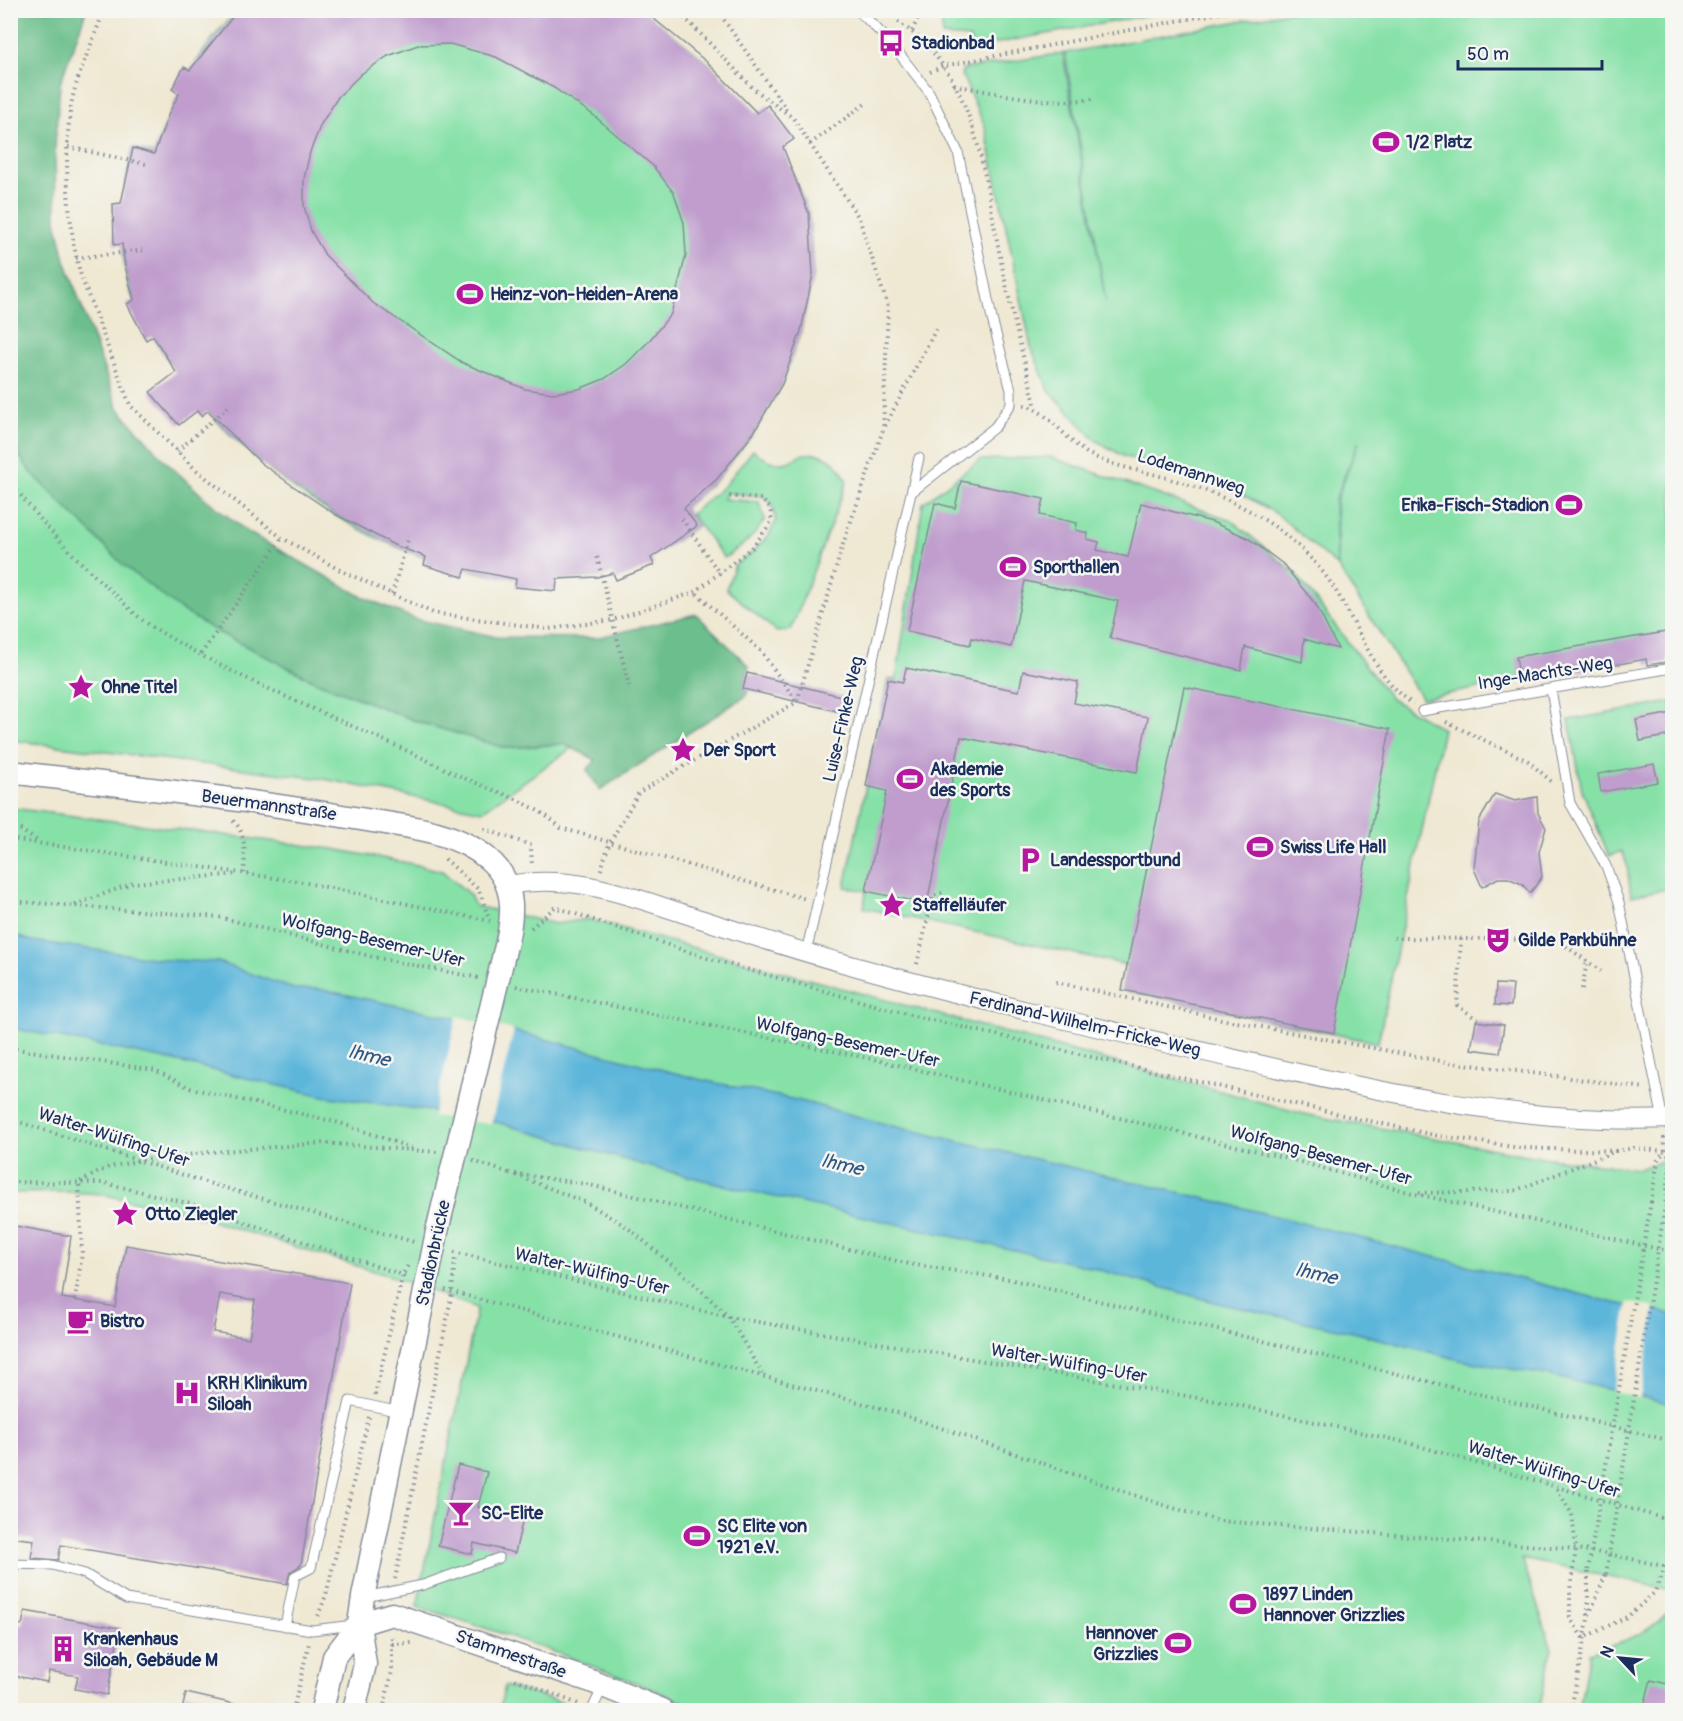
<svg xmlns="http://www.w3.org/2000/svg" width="1683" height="1721" viewBox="0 0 1683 1721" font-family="Pangolin,sans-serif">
<rect width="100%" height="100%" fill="#f6f6f2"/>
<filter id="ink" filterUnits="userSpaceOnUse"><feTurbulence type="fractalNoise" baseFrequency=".0167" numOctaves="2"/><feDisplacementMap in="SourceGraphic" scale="12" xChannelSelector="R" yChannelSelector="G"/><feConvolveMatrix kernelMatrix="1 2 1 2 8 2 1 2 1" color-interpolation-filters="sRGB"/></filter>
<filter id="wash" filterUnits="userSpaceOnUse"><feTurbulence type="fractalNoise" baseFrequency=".008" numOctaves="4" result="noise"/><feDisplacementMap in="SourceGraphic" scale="24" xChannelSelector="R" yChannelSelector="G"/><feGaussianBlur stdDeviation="1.35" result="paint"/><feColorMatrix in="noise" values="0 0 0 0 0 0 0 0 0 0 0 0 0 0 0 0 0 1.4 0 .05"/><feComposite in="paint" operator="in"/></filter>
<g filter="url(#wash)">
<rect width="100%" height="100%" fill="#efe8d2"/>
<path fill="#86e1a7" stroke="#508882" stroke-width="1.5" d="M238,11h405l65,52 42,44 36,49 23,58 4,60 -12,57 -19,53 -29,50 -36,45 -33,29 13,18c-30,22 -63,43 -100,51 -12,2 -25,1 -36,2 -151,8 -320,-103 -398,-227 -13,-20 -27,-42 -34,-65 -12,-47 -8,-92 4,-139l21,6c19,-52 43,-106 84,-143z
M942,11v-1l229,1 -200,37 -1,-10 -28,-2z
M1294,11h378v640l-250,48 -84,-132 -2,-66 23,-60 -24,59 2,66 -60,-52 -34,-19 -62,-25 -56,-13 -30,-17 -47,-51 -17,-42 -46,-220 -24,-54 4,-4 98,-16 43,250 -41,-250z
M10,443l20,28 186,160 99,50 101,40 89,27 59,-4 8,4 -90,63 -158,-32 -313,-39z
M753,450c14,13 32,19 46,5 24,-6 40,6 48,27l-56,148 -14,2 -51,-43 9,-24 19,-14 15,-16 7,-14 -4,-16 -9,-9 -37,-3 -2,6 35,3 6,17c-10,18 -24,28 -41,39l-33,-44 34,-29z
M1050,457l181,63 65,54 95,125 52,30 -65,314 -256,-53 5,-25 -263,-57 2,-17 -21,-4 43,-208 8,1 27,-177 57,-43z
M1672,702v186l-41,8 -4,-31 -5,-14 -13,5 -27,-66 -13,-70z
M11,808l322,41 80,15 29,7 28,24 5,11 81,18 32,-5 720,196 225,41 105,13 34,-11v432l-150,-31 30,90 -13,61h-835c-95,-38 -189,-75 -287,-103l60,-299 -87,-32 -208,-64 -81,-18 -31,-2 -59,1z
M1672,1607v103h-93l10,-57c32,-11 62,-18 83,-46z
M505,1686l83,24h-89z"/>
<path fill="#6cbf8c" stroke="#447775" stroke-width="1.5" d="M10,11h76l-26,73 -5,63 1,73 9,40 53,148 46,52 43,40 42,33 112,63 54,23 82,18 99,1 100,-24 53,52 -6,23 5,1 -2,6 -146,94 -13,-20 9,-10 -32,-16 -59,4 -89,-27 -101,-40 -99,-50 -35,-21 -59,-46 -92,-93 -19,-28z"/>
<path fill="#5cb6da" stroke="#3c729c" stroke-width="1.5" d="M11,934l21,7 136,19 50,2 76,27h25l176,37 203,53 103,22 88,24 331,77 395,101 57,11v90l-126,-29 -86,-15 -103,-27 -135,-29 -141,-39 -333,-74 -101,-25 -165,-48 -159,-22 -162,-38 -150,-30z"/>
<path fill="#efe8d2" d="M457,1016l57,14 -23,94 -58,-8z
M1628,1302l27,6 -15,90 -27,-6z"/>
<g id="blocks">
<path fill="#c09dcd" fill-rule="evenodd" d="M238,10h405l65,53 49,50 11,-8 26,34 -11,8 26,67 4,60 -12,57 -19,53 -29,50 -36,45 -33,29 13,18 -46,32 3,7 -38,15 -3,-7 -16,4 -40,2 -1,12 -41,-4 1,-8 -50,-10 -3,8 -39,-12 2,-8 -32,-12 -59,-31 -42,-28 -32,-23 -53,-52 -7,5 -4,-5 -18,14 -29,-33 26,-20 -23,-36 -7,4 -19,-36 7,-4 -9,-34 -3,-22 -8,1 -1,-41 8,-1 12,-55 21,6 15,-41 10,-19 -7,-5 12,-22 6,3zM450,44l46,13 58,31 38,26 61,52 21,27 10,30 2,32 -15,59 -23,28 -22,22 -22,15 -25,10 -26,4 -28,-4 -62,-26 -90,-60 -48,-48 -14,-24 -7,-25v-27l6,-27 11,-28 17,-27 23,-23 27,-18 30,-11z
M961,481l83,18 -4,16 37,8 -1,7 12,3 -1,6 12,3 -2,8 31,7 13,-54 71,19 36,16 35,26 33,41 22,44 -34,-10 -2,23 -57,-15 -4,23 -131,-32 8,-37 -93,-20 -14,66 -39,-9 -2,7 -63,-14 28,-128 20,5z
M1672,631v23l-5,1 1,7 -21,3 -1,-6 -126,23 -4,-25z
M906,668l113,23 4,-20 55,11 -4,21 74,14 -11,55 -176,-35 -34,167 -61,-13 21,-100 -21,-5 22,-107 15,3z
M747,673l102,25 -4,15 -102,-24z
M1184,687l206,42 -56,304 -212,-43z
M1672,713v22l-32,6 -4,-21z
M1654,764l4,18 -57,10 -3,-18z
M1495,794l20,7 22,-4 1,16 8,15 -7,24 3,25 -12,16 -8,-9 -14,-6h-10l-16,9 -8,-18 5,-48z
M1496,984l17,1 -2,21 -16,-1z
M1476,1021l28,4 -4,28 -29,-4z
M10,1225l61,11 -9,62 53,9 11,-62 224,38 -49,282 -11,7 -3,12 -226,-39 -3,15 -27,-2 3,-18 -24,-3zM220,1294l35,6 -6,38 -36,-6z
M458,1465l29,7 -9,35 45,11 -8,35 -41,-10 -2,11 -34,-8z
M25,1611l95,17 -13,67 -32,-6 3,-13 -29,-5 -2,11 -37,-7v-52l12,2z
M1651,1680l21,5v25h-29z
M186,1693l49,11v6h-53z"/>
</g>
</g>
<g filter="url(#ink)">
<use href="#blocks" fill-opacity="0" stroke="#858c98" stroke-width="1.5"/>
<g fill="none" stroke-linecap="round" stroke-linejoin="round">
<g stroke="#858c98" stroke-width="11">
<path id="service" d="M858,10l33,33 38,49 29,60 34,167 19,71v14l-16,23 -83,65
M1551,689l19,114 36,63 13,36 44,218
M1422,711l250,-43
M806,953l113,-495
M10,1564l42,1 33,9 41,25 186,31 42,-5
M365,1597l58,-12 76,-27
M285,1626l10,-50 16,-8 39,-167 50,11
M592,1710l11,-24"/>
</g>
<g stroke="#858c98" stroke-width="20">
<path id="minor" d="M508,885c65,-12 118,10 180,30 52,17 103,34 155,48 131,37 264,67 397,97 143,32 285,65 432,59"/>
</g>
<g stroke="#858c98" stroke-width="25">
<path id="tertiary" d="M10,772c115,14 230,26 344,46 44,8 97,10 133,40 32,26 26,62 17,96
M359,1624l33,-10 199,67 71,29
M322,1710l12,-53 25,-33
M354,1710l11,-46 -6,-40 4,-27 75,-370"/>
</g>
<path stroke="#858c98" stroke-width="4" stroke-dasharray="1.5 4.5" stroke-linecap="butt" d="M104,10c-9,26 -21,52 -29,78 -14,49 -8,143 7,191l48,126 65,64 87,69 56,31 95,44 115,16 65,-9 82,-28 58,-45 19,-26 -2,-13 -9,-9 -32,-3
M674,10l16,13 64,66 39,29 66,100 29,89 -5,123 -39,111 -47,161 -36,-51 -66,-59
M717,10l72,103
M896,10l1,11c82,54 86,153 104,240 10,50 23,98 35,147
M912,31l10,-21
M930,72l13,-6 291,-56
M954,85c47,9 91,20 139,14
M810,144l55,-40
M68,147l78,17
M76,258l69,-8
M1024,405c25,6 42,36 65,49 24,13 52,16 78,24 60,17 114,43 154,92 35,42 46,102 92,134
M885,426l52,-99
M177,451l51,-44
M10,481c31,42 69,82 108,116 9,9 19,20 30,27 93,60 199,96 297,145 39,20 84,29 116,59l245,71
M682,519l38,55
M597,557l32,129
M392,594l17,-58
M201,654l81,-116
M1446,722l82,39 25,22
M233,821c14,11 12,36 11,52
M10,823l29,19
M484,829l47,16 1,21
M10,839l292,43 188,39
M445,859l34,31 10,29
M601,870l8,-26 30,-52 158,-90
M10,901l209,16 154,40 106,21
M75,905l58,-22 104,-9
M531,928l24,-21 152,51 203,57 437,101 87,19 86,13 96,3
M1394,938l163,2 44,31
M1461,939l-4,66 21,15
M917,964l16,-68 12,-4
M1056,982l170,38 215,41 204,27
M516,986l361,74 409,98 126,35 260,59
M1582,989l5,-28
M10,1048l145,22 35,18 150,35 72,25
M10,1119l198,64 206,59
M1664,1137l1,14
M473,1161l36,12
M509,1173l77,11 323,80 100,15 663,162
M516,1175l71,28 40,24 62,52 40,38 33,57
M10,1182l95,1 82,20 222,74
M1419,1193l95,-2 102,-40 18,-3 31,3 6,8 -6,47
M1651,1202l7,-43 6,-7
M454,1252l275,65 504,87 176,39 263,78
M445,1290l453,123 268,93 54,15 356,28 33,5 63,14
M75,1300l7,-46 -3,-72 30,-15 34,-7 69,-8 111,-9 114,9
M375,1395l28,-121 6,-10
M1557,1489l15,25 4,35 -6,41v28l13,20 44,-21 27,-24 18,-41
M395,1579l57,-286 3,-37
M1589,1615l17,-41
M318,1616l8,-21 43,-178
M392,1644l20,-1
M515,1679l66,26
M293,1710l16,-67
M383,1710l9,-39v-37
M1571,1710l17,-91v-49"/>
<use href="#service" stroke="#fff" stroke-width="9"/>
<use href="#minor" stroke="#fff" stroke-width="18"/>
<use href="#tertiary" stroke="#fff" stroke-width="22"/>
<g stroke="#858c98" stroke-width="25" stroke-linecap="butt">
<path id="tertiary-bridge" d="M438,1227l66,-273"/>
</g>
<path stroke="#858c98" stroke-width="4" stroke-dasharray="1.5 4.5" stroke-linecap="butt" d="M1588,1570l63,-368
M1606,1574l59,-368"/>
<use href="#tertiary-bridge" stroke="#fff" stroke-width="22"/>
</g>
</g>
<defs>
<g id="bus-bare" transform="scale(2.07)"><path d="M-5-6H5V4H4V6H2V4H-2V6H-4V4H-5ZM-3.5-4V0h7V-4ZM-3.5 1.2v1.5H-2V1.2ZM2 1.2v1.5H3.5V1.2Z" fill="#b5179e" stroke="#f6f6f2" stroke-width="2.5" paint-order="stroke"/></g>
<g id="stadium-bare" transform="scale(2.07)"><path d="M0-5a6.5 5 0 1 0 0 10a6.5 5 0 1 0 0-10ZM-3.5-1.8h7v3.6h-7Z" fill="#b5179e" stroke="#f6f6f2" stroke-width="2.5" paint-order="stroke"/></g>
<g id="sight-bare" transform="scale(2.07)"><path d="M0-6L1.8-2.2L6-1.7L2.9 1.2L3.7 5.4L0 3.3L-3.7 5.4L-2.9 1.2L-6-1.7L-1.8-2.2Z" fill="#b5179e" stroke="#f6f6f2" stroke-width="2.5" paint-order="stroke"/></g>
<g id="parking-bare" transform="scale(2.07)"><path d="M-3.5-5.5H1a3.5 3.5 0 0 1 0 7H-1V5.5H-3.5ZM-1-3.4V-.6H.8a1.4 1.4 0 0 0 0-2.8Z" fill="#b5179e" stroke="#f6f6f2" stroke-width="2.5" paint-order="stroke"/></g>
<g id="theatre-bare" transform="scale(2.07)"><path d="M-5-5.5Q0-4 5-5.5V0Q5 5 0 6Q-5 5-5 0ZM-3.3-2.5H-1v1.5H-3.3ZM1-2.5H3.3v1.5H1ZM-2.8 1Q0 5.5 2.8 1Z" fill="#b5179e" stroke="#f6f6f2" stroke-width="2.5" paint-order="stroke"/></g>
<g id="cafe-bare" transform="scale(2.07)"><path d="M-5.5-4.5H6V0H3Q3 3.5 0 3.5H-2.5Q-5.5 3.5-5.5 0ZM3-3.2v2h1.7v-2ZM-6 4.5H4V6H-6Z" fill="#b5179e" stroke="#f6f6f2" stroke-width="2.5" paint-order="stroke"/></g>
<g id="hospital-bare" transform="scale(2.07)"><path d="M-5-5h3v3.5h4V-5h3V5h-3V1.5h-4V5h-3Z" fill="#b5179e" stroke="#f6f6f2" stroke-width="2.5" paint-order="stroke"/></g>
<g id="bar-bare" transform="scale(2.07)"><path d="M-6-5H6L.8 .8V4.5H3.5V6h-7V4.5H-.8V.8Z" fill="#b5179e" stroke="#f6f6f2" stroke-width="2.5" paint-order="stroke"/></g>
<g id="building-bare" transform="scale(2.07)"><path d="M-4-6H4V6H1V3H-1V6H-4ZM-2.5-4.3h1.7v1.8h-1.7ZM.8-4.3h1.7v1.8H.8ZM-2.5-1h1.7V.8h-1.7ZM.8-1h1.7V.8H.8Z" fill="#b5179e" stroke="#f6f6f2" stroke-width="2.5" paint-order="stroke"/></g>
</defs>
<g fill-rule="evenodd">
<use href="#bus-bare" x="891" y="43"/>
<use href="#stadium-bare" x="1386" y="142"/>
<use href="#stadium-bare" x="470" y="294"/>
<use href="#stadium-bare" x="1569" y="505"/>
<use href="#stadium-bare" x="1013" y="567"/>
<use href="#sight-bare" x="81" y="687"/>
<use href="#sight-bare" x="683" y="750"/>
<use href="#stadium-bare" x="910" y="779"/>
<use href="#stadium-bare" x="1260" y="847"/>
<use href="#parking-bare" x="1030" y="860"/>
<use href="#sight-bare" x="892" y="905"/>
<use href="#theatre-bare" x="1498" y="940"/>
<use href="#sight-bare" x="125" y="1214"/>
<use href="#cafe-bare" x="80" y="1321"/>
<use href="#hospital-bare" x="187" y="1393"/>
<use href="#bar-bare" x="461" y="1513"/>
<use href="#stadium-bare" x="697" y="1536"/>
<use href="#stadium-bare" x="1243" y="1604"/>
<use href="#stadium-bare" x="1178" y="1643"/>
<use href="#building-bare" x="63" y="1649"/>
</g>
<g text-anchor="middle" stroke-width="5" stroke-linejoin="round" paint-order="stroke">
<g font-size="18" font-weight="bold" fill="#1b2f5e" stroke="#f6f6f2" text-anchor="start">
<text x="911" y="49">Stadionbad</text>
<text x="1406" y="148">1/2 Platz</text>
<text x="490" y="300">Heinz-von-Heiden-Arena</text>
<text x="1549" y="511" text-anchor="end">Erika-Fisch-Stadion</text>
<text x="1033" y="573">Sporthallen</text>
<text x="101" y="693">Ohne Titel</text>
<text x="703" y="756">Der Sport</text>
<text x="930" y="775">Akademie<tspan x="930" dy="21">des Sports</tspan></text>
<text x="1280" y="853">Swiss Life Hall</text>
<text x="1050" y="866">Landessportbund</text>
<text x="912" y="911">Staffelläufer</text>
<text x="1518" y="946">Gilde Parkbühne</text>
<text x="145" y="1220">Otto Ziegler</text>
<text x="100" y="1327">Bistro</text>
<text x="207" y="1389">KRH Klinikum<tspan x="207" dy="21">Siloah</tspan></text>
<text x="481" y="1519">SC-Elite</text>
<text x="717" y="1532">SC Elite von<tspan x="717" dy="21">1921 e.V.</tspan></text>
<text x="1263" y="1600">1897 Linden<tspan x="1263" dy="21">Hannover Grizzlies</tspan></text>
<text x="1158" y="1639" text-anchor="end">Hannover<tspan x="1158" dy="21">Grizzlies</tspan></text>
<text x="83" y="1645">Krankenhaus<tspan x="83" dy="21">Siloah, Gebäude M</tspan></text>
</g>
<g font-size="18" fill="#1b2f5e" stroke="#f6f6f2">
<text transform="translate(1191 472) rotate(18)" y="6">Lodemannweg</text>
<text transform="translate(1545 673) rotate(-9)" y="6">Inge-Machts-Weg</text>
<text transform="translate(843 719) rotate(-77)" y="6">Luise-Finke-Weg</text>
<text transform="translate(269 805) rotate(8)" y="6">Beuermannstraße</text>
<text transform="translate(373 940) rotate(13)" y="6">Wolfgang-Besemer-Ufer</text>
<text transform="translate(1085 1024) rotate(13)" y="6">Ferdinand-Wilhelm-Fricke-Weg</text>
<text transform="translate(848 1042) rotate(12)" y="6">Wolfgang-Besemer-Ufer</text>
<text transform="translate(114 1137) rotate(18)" y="6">Walter-Wülfing-Ufer</text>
<text transform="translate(1321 1155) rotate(15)" y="6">Wolfgang-Besemer-Ufer</text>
<text transform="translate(433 1253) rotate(-78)" y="6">Stadionbrücke</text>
<text transform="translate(592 1271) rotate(13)" y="6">Walter-Wülfing-Ufer</text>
<text transform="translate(1069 1363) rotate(10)" y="6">Walter-Wülfing-Ufer</text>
<text transform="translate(1544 1469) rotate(17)" y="6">Walter-Wülfing-Ufer</text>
<text transform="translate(511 1654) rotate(19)" y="6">Stammestraße</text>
</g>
<g font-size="20" font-style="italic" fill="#2e5883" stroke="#f6f6f2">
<text transform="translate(369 1055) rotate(13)" y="7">Ihme</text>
<text transform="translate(842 1164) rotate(13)" y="7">Ihme</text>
<text transform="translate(1316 1273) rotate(13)" y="7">Ihme</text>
</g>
</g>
<rect width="1683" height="1721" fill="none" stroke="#f6f6f2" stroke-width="36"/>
<g transform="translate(1620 1658) rotate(296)" stroke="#f6f6f2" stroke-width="4.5" paint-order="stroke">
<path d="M0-4.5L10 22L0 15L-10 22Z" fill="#1b2f5e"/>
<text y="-9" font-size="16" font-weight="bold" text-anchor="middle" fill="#1b2f5e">N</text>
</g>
<path d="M1458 60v9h144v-9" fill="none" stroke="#1b2f5e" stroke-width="3"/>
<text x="1467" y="60" font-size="18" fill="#1b2f5e" stroke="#f6f6f2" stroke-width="4.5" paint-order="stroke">50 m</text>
</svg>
